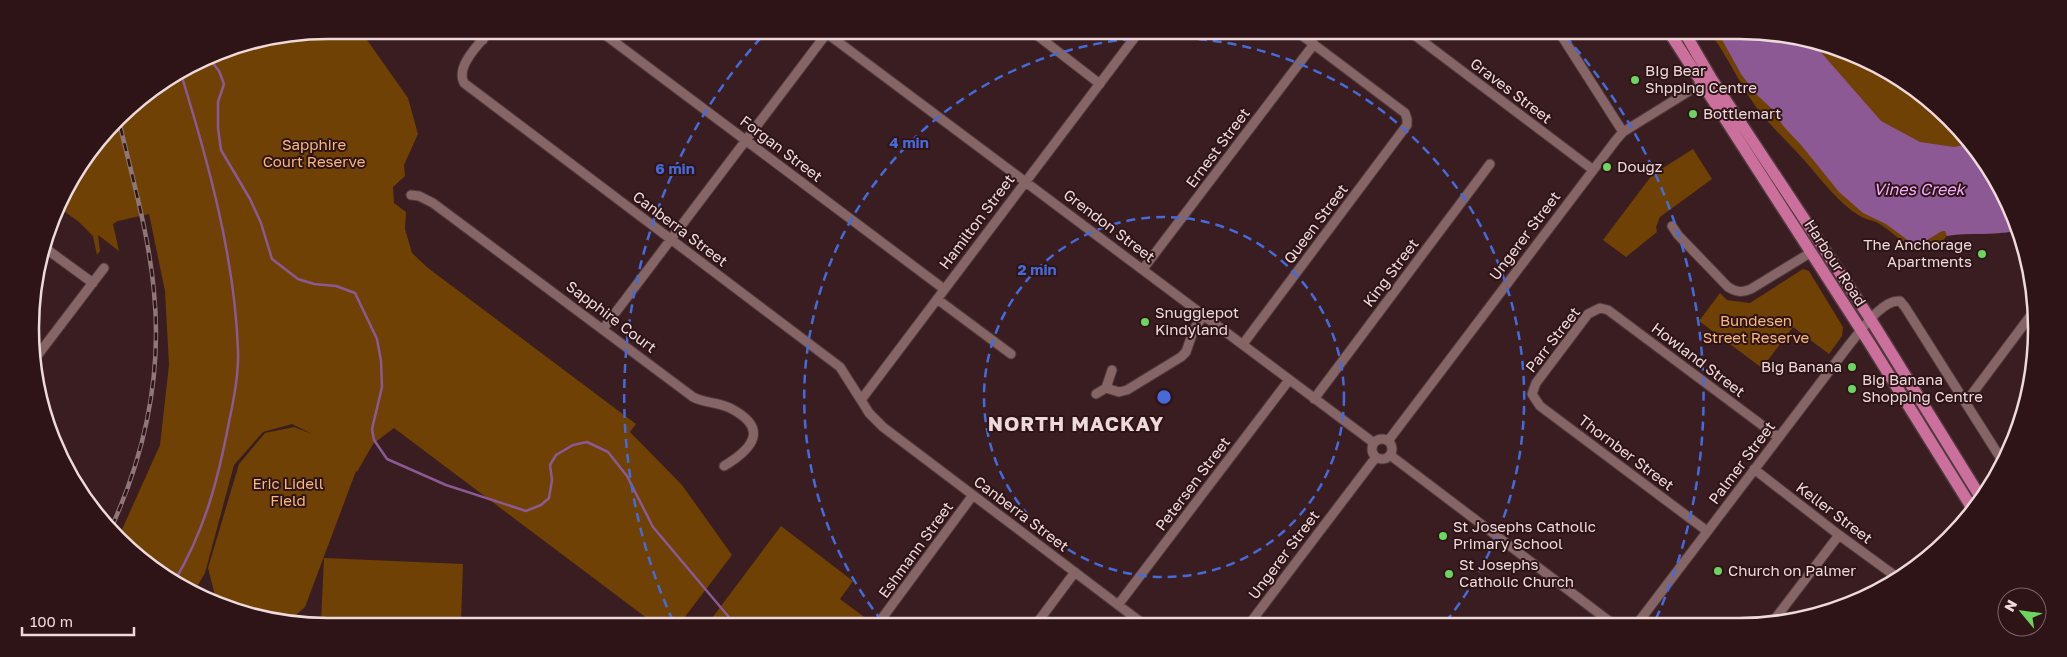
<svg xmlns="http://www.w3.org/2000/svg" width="2067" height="657" viewBox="0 0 2067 657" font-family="'Golos Text',sans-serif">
<rect width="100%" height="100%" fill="#391d20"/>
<path fill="#6f4104" d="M328,30h32l48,68 10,36 -14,31 1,11 -12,11 1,16 12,9 -1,17 7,24 16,15 208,156 -6,8 52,53 50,70 -51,67h-29l-258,-194 -21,16 -16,28 -1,-1 -51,136 -16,14h-19l-54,-22 -8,-31 31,-104 26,-31 29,-6 18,7 -20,-10 -29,8 -29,33 -29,108 -10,17 -32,-13 -43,-43 40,-89 9,-80 -4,-74 -16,-77 -31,7 -5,3 6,27 -21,-16 2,16 -3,4 -4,-19 -14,-14 -21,-15 3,-11 70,-92 84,-51z
M1712,35l85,1 108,44 82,83c-10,20 -32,74 -52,83 -24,10 -38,-12 -57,-23 -5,-3 -12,-3 -18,-7 -22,-13 -39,-37 -56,-56 -16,-18 -34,-34 -48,-53 -16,-23 -28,-49 -44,-72z
M1693,149l19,30 -52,38 -4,10 1,5 -31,25 -23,-17 49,-65z
M1803,269l6,2 34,56 -1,9 -13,18 -36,-27 -31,41 -63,-47 21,-28 7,7 23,3z
M781,526l72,55 -13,18 31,23h-162z
M324,558l139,6 -2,58 -140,-1z"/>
<path fill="#8c5994" d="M1720,36h77l15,6 69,79 39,21 34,5 14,-3 19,19 28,68c-23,5 -45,1 -68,5l-2,-5h-3l-20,12 -9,1 -27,-20 -23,-11 -24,-21 -37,-46 -18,-19 -12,-18 -16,-15 -15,-20z"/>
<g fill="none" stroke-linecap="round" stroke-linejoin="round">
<path stroke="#8c5994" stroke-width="2.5" d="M208,57l11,14 5,13 -6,18v26l3,22 29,49 11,24 11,36 26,20 16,5 22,2 19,7 22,46 4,22 1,26 -10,42 2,11 13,19 59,26 80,26 15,-6 8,-7 3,-18 -2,-15 6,-10 17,-10 14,-3 21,10 19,24 26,51 80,95
M174,582c31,-52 44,-102 55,-160 5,-23 10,-48 9,-71 -3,-93 -30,-190 -57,-277"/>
<g stroke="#51393c" stroke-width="11">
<path id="minor" d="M469,31l14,9
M490,31c-10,12 -35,35 -26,52l376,284 21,33
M600,31l344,258
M825,32l549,411
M1034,33l66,51
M1138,33l-277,367 8,13 14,14 259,196
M1413,34l179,135
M1561,35l62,97
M411,195l8,1 14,7 260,194c11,6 25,5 37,11 39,20 24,40 -6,58
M1672,226l6,9 50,52c8,5 14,6 23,2l59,-36
M45,248l48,35
M1143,269l171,-225
M937,299l74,55
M603,329l224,-296
M1243,344l164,-219v-6l-2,-6 -105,-79
M37,356l67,-88
M1112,370l-6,18 13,4 8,-2 54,-33 5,-5 8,-23 10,-14
M1096,394l10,-6
M1314,399l176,-235
M1966,402l65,-87
M1372 449a10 10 0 1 1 20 0a10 10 0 1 1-20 0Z
M1388,441l228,-301 7,-8 84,-52
M1390,455l223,169
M1754,469l85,66 59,43
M1707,531l-167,-125 -8,-12 4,-11 52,-69 12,-6 8,2 170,127
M1118,605l171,-225
M880,621l93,-126
M1037,623l38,-51
M1250,623l126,-166
M1637,624l212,-279c11,-13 33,-46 51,-44l5,6 98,155
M1771,624l68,-89"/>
</g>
<g stroke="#51393c" stroke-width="14">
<path id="major" d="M1671,35l199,309 102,164
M1686,35l25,43 160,242 110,178"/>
</g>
<use href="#minor" stroke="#866567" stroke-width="9"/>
<use href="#major" stroke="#cb709c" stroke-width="11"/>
<g stroke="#8f7779" stroke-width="4.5">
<path id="rail" d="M112,526c33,-73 50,-153 42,-234 -5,-57 -22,-115 -35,-171"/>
</g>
<use href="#rail" stroke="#2e1417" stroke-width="2.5" stroke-dasharray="8" stroke-linecap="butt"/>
</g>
<g fill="none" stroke="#476ad9" stroke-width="2.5" stroke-dasharray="9 6">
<circle cx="1164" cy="397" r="180"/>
<path d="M882 621A360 360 0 1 1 1444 624"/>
<path d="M673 621A540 540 0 0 1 766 32M1565 36A540 540 0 0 1 1655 621"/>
</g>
<g fill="#6dd361" stroke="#2e1417" stroke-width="2">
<circle cx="1635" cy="80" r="5"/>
<circle cx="1693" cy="114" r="5"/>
<circle cx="1607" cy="167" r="5"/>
<circle cx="1982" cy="254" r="5"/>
<circle cx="1145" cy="322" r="5"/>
<circle cx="1852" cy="367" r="5"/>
<circle cx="1852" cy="389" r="5"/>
<circle cx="1443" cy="536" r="5"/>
<circle cx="1718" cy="571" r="5"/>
<circle cx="1449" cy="574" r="5"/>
</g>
<g text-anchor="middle" stroke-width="4" stroke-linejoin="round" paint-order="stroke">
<g font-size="15" fill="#eedadb" stroke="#2e1417" text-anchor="start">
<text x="1645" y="76">BIg Bear<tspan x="1645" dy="17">Shpping Centre</tspan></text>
<text x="1703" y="119">Bottlemart</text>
<text x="1617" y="172">Dougz</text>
<text x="1972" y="250" text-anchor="end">The Anchorage<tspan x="1972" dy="17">Apartments</tspan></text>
<text x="1155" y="318">Snugglepot<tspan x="1155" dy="17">Kindyland</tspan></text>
<text x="1842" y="372" text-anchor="end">Big Banana</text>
<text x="1862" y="385">Big Banana<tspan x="1862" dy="17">Shopping Centre</tspan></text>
<text x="1453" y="532">St Josephs Catholic<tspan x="1453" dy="17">Primary School</tspan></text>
<text x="1459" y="570">St Josephs<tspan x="1459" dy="17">Catholic Church</tspan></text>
<text x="1728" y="576">Church on Palmer</text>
</g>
<g font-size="15" fill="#eedadb" stroke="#2e1417">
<text transform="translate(1511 91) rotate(37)" y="5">Graves Street</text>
<text transform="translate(1218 148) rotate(-53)" y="5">Ernest Street</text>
<text transform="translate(781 149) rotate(37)" y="5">Forgan Street</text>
<text transform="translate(977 222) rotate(-53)" y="5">Hamilton Street</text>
<text transform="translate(1316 224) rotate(-53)" y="5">Queen Street</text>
<text transform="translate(1109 226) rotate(37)" y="5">Grendon Street</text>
<text transform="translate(680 229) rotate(37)" y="5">Canberra Street</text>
<text transform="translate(1525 236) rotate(-53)" y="5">Ungerer Street</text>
<text transform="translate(1835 263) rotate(57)" y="5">Harbour Road</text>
<text transform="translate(1391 273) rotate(-53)" y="5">King Street</text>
<text transform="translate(611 317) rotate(37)" y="5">Sapphire Court</text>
<text transform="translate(1553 340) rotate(-52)" y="5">Parr Street</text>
<text transform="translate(1698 360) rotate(37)" y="5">Howland Street</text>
<text transform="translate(1626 453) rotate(37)" y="5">Thornber Street</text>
<text transform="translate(1742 463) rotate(-53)" y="5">Palmer Street</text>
<text transform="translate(1193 484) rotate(-53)" y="5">Petersen Street</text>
<text transform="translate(1834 513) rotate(37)" y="5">Keller Street</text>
<text transform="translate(1021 514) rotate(37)" y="5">Canberra Street</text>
<text transform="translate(916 550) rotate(-54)" y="5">Eshmann Street</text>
<text transform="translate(1284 555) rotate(-53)" y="5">Ungerer Street</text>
</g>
<g font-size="15" fill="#f9b97a" stroke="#2e1417">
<text x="314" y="150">Sapphire<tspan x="314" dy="17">Court Reserve</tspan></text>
<text x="1756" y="326">Bundesen<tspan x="1756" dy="17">Street Reserve</tspan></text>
<text x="288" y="489">Eric Lidell<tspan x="288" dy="17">Field</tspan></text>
</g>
<g font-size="16" font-style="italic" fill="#f4abff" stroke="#2e1417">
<text x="1919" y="195">Vines Creek</text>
</g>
<g font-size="20" font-weight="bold" letter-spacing="1" fill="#eedadb" stroke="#2e1417">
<text x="1076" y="431">NORTH MACKAY</text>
</g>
</g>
<path d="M0 0H2067V657H0ZM328 39H1739A289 289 0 0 1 2028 328V329A289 289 0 0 1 1739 618H328A289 289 0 0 1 39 329V328A289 289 0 0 1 328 39Z" fill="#2e1417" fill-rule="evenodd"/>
<path fill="none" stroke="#eedadb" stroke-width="2.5" d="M328 39H1739A289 289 0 0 1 2028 328V329A289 289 0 0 1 1739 618H328A289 289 0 0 1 39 329V328A289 289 0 0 1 328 39Z"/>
<circle cx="1164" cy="397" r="8" fill="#476ad9" stroke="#2e1417" stroke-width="2.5"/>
<g font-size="15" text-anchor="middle" font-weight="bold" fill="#476ad9" stroke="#2e1417" stroke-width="4" stroke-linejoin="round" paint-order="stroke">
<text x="909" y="148">4 min</text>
<text x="675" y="174">6 min</text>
<text x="1037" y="275">2 min</text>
</g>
<g transform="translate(2022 612) rotate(299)"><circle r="24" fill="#2e1417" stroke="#7b6365"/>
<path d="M0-4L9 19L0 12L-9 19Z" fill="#6dd361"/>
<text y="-8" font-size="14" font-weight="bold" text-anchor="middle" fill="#eedadb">N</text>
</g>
<path d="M22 627v8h112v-8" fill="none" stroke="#eedadb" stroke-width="2.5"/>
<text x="30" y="627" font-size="15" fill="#eedadb" stroke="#2e1417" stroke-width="4" paint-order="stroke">100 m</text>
</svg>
